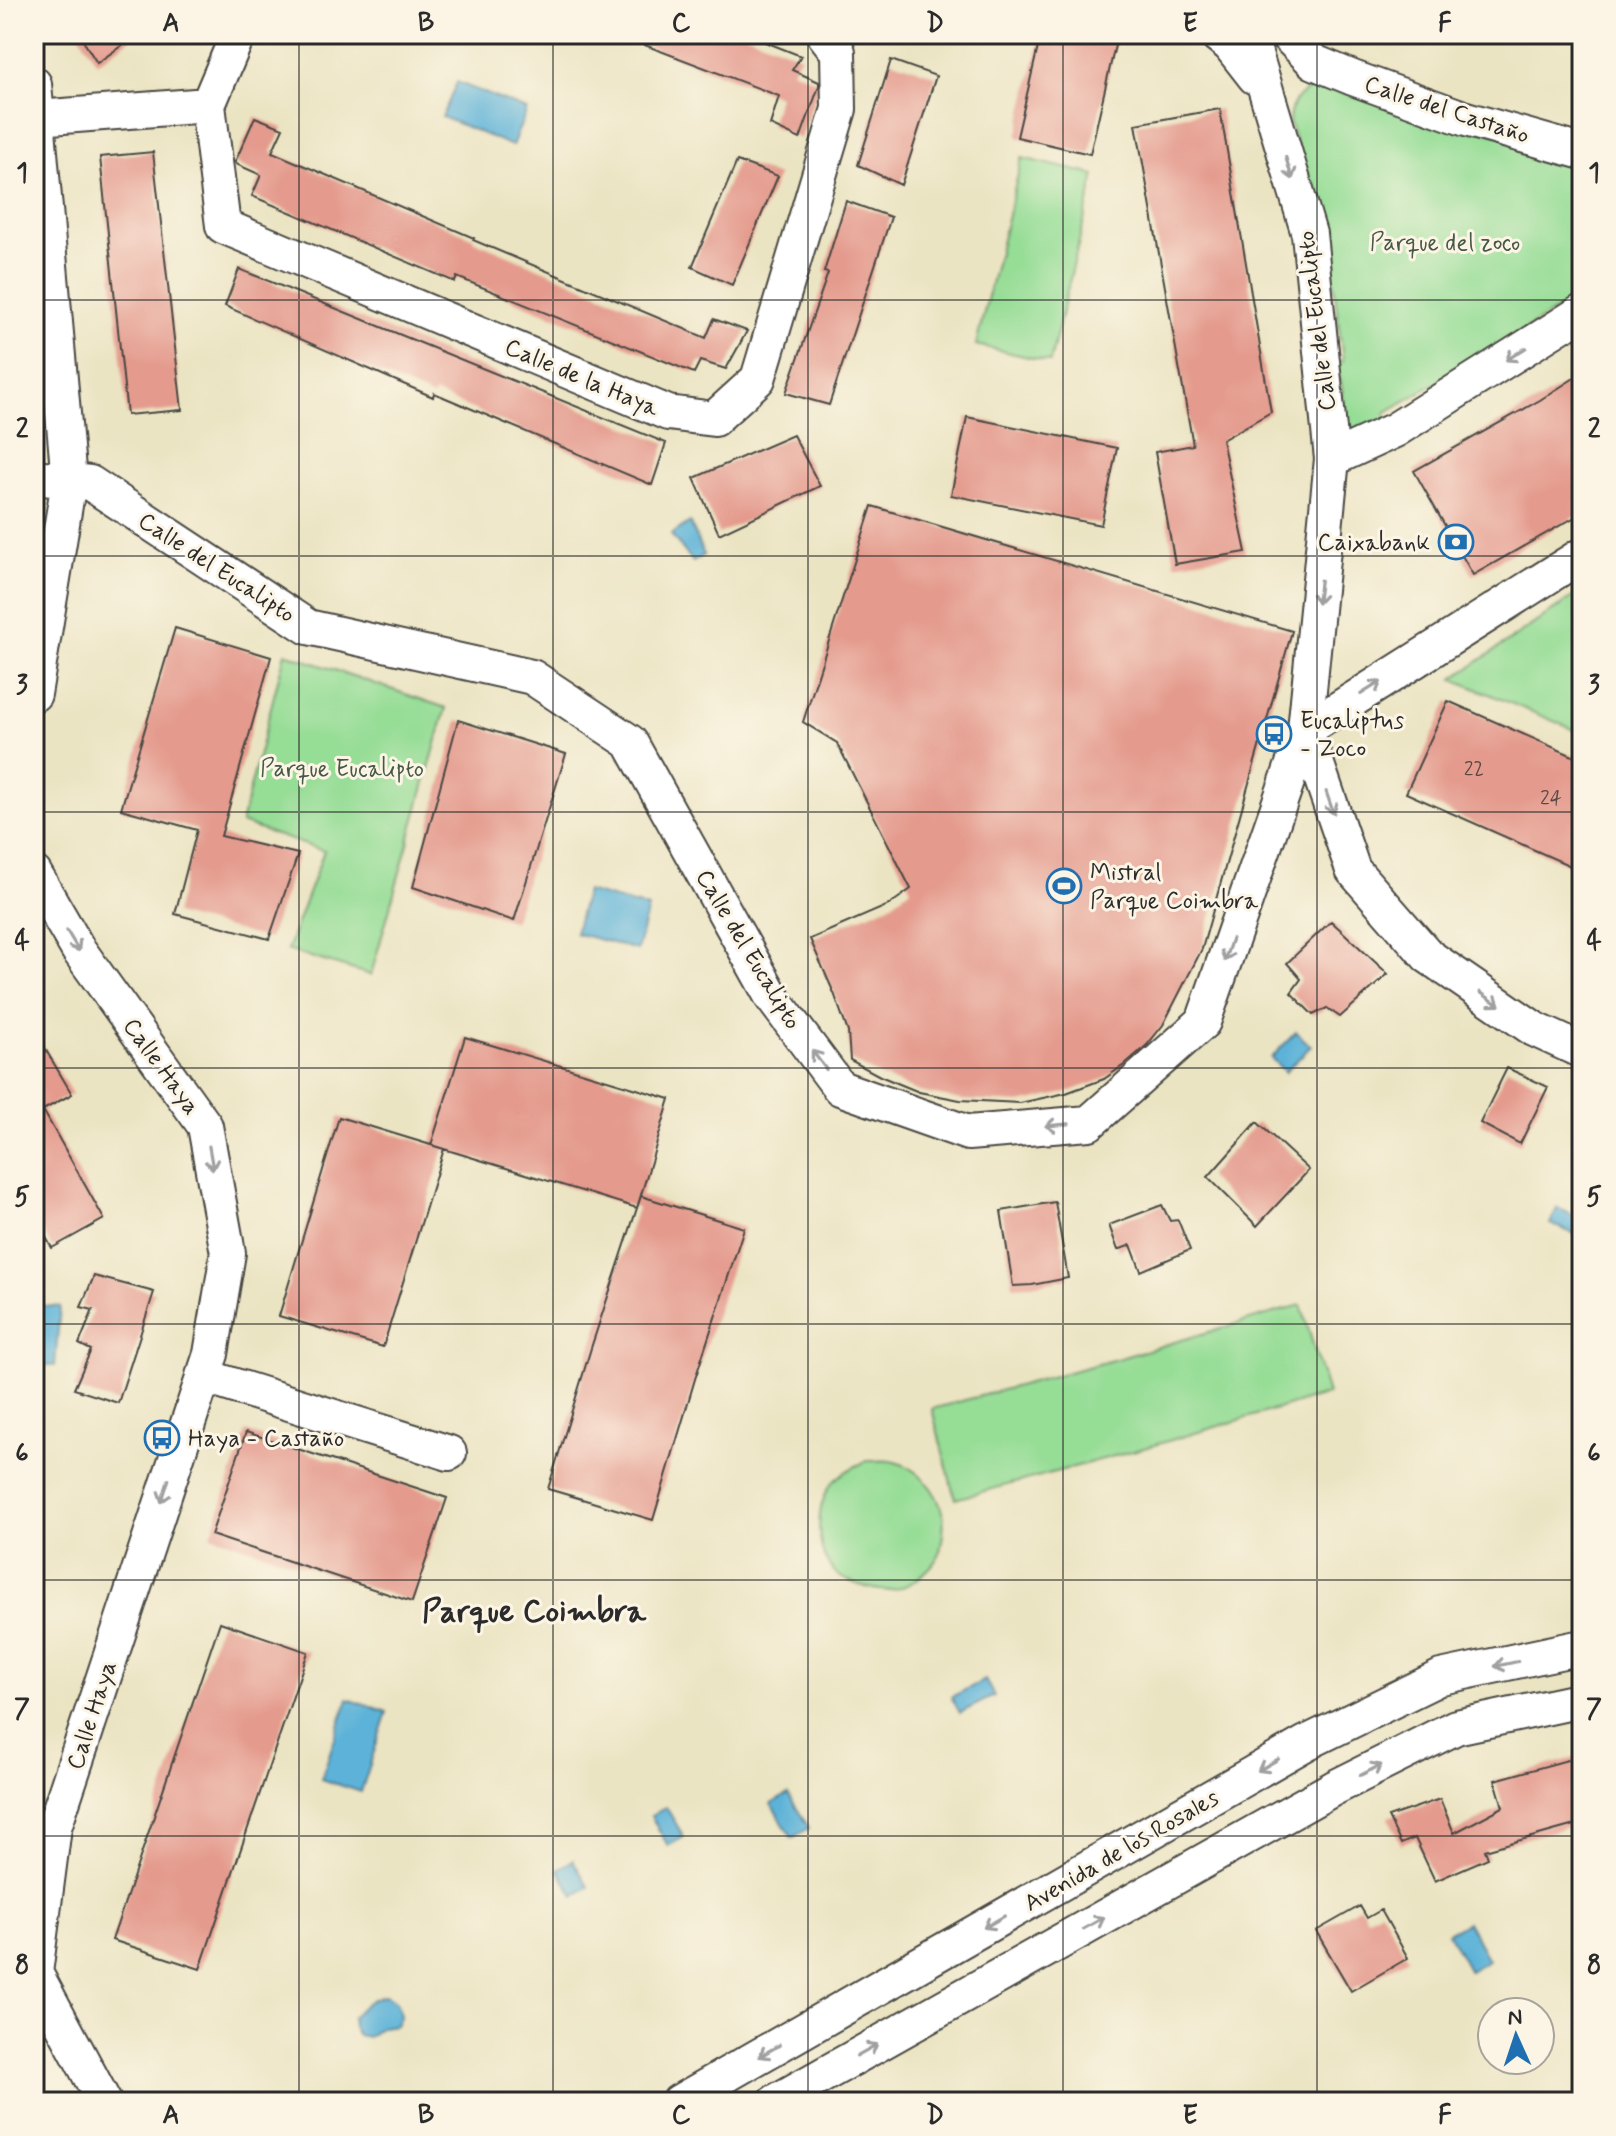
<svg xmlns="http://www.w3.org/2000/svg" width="1616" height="2136" viewBox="0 0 1616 2136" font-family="Mynerve,sans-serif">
<rect width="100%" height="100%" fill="#fcf5e5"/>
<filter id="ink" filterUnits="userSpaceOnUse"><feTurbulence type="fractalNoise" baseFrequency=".0125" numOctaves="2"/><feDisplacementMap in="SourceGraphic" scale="16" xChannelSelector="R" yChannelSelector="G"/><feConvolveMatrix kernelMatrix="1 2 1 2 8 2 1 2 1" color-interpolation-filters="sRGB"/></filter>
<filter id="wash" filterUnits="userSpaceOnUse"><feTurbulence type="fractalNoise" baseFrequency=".006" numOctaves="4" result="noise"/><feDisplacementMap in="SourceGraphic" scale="32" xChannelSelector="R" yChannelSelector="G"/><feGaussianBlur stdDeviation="1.8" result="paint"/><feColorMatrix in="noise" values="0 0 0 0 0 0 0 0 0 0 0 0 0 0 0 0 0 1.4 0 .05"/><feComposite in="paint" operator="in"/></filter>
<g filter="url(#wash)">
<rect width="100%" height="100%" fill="#ebe4c3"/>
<path fill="#96dd96" stroke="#608460" stroke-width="2" d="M1325,83l257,77v134l-85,53 -112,66 5,11 -42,9 -7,-52 -10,-20h12l-9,-77 -13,-65 -32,-98c1,-22 15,-32 36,-38z
M1022,158l73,17 -45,187 -74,-17z
M1582,591v142l-129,-54z
M285,653l161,55 -75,267 -84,-25 37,-99 -83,-28z
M1301,1305l27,89 -184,54 -189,51 -23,-90 188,-51z
M867,1461c8,0 17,-1 24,0 26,5 47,29 52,55 2,10 0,20 -2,30 -2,15 -13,24 -24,33 -20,14 -36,14 -57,6 -8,-3 -16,-5 -22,-10 -23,-19 -23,-62 -10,-86 8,-14 25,-22 39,-28z"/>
<path fill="#5bb2d8" stroke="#436e82" stroke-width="2" d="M457,82l70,28 -15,36 -70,-29z
M690,522l14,33 -11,7 -22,-27z
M586,891l62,17 -11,42 -62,-17z
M1296,1032l15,14 -26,26 -14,-14z
M1557,1208l25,11v18l-32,-13z
M34,1305l26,2 -5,59 -21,-2z
M985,1680l9,16 -34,17 -9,-16z
M348,1699l39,13 -26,80 -40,-13z
M788,1794l21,34 -17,10 -21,-34z
M666,1807l18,30 -16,9 -17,-30z
M573,1860l16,27 -15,9 -16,-27z
M1467,1922l21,38 -19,11 -21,-38z
M385,1995c11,4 14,10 15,22l-4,8 -15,2 -13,10 -10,-2 -5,-7 -1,-10c10,-12 17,-19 33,-23z"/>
<g id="blocks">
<path fill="#e49b8e" d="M79,34h59l-41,29z
M621,34h124l56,22 -9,14 27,12v4l-19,53 -30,-14 9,-29 -158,-60z
M1041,34h44l31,7 -26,113 -73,-17z
M891,60l45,16 -35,109 -43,-20z
M1220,109l51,303 -49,28 24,112 -71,12 -20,-112 38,-7 -57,-321z
M255,117l28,11 -11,24 202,86 -1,2 233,98 8,-19 33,12 -21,38 -26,-8 -6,12 -237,-96 -2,5 -203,-86 9,-21 -25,-11 -1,-2z
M153,152l29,258 -55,5 -27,-258z
M737,161l41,15 -46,109 -40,-18z
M846,201l45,16 -62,188 -43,-12 42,-120 -4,-1z
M239,269l427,174 -14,42 -218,-92 -1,4 -208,-91z
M1582,373v140l-109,62 -59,-104 126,-71z
M967,417l150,31 -16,77 -150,-30z
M793,435l27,51 -101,48 -25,-56z
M872,506l420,125 -90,318 -39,76 -16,20 -23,20 -20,14 -38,14 -46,10 -60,-3 -41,-8 -39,-16 -30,-16 -2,-28 -14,-39 -24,-54 79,-34 22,-16 -74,-146 -34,-21z
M175,628l96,29 -50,179 77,18 -29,85 -94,-25 22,-84 -76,-21z
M1448,701l134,59v111l-176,-78z
M458,720l108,34 -52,167 -101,-34z
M1331,921l57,53 -48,43 -13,-9 -14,7 -22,-22 10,-14 -14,-16z
M34,1030l38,64 -29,16 61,109 -52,29 -18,-32z
M465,1037l205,62 -33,109 -206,-63z
M1507,1068l41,19 -28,57 -40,-21z
M339,1117l105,32 -61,198 -104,-31z
M1257,1122l52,48 -52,56 -49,-49z
M641,1196l103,32 -49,151 -42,141 -105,-31 43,-141z
M1055,1202l13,76 -36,7 -19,1 -12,-75z
M1162,1205l8,16 8,-1 12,30 -49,21 -10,-26 -13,5 -9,-25z
M94,1276l60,16 -36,111 -44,-14 17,-39 -12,-6 14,-34 -12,-3z
M246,1432l201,66 -35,104 -201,-67z
M220,1622l88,30 -108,317 -88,-29z
M1582,1756v67l-97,27 3,8 -53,23 -20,-43 -14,6 -13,-27 52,-18 14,34 49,-26 -8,-27z
M1360,1906l7,12 14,-8 27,48 -57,33 -35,-60z"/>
</g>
</g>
<g filter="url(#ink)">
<use href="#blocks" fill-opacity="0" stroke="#484742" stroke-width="2"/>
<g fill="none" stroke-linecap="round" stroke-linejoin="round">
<g stroke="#484742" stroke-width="38">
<path id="street" d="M238,34l-30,71 15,121 445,187 46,6 44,-40 81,-270 -1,-57 -14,-18
M1216,34l14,11 25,32
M1286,34l28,28 39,16 113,41 116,33
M34,84l35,397 -35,213
M37,118l171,-13
M1332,459l63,-29 187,-118
M34,477l56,6 218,144 224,50 98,65 142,255 68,91 128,45 121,-10 114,-101 102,-292 27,-271 -23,-225 -60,-200
M1582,555l-277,175 48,140 75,86 106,73 48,22
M34,873l44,76 127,177 23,127 -17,101 -157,473 -19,146
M203,1376l246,77
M34,1971l70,131
M679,2102l627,-359 135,-66 141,-30
M775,2102l559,-314 122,-61 126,-27"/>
</g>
<use href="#street" stroke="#fff" stroke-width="34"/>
</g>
<defs><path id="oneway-shaft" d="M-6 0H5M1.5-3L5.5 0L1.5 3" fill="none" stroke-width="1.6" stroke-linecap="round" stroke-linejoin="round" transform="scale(2)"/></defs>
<g stroke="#a0a0a0">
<use href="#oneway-shaft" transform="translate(1289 168) rotate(73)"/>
<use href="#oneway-shaft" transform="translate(1516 354) rotate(148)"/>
<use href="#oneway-shaft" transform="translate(1319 592) rotate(96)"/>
<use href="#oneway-shaft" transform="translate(1371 688) rotate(-32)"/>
<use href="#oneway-shaft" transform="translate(1330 803) rotate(71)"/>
<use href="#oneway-shaft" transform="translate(73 941) rotate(59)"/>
<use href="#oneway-shaft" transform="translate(1228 950) rotate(109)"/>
<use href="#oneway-shaft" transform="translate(1490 999) rotate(35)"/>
<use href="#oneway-shaft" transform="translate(819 1060) rotate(-127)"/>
<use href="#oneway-shaft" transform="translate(1057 1125) rotate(175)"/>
<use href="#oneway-shaft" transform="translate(211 1158) rotate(80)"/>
<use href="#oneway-shaft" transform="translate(165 1491) rotate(108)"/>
<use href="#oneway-shaft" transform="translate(1506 1664) rotate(168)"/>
<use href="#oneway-shaft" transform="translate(1268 1765) rotate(150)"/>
<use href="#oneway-shaft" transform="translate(1371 1770) rotate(-27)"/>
<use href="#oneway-shaft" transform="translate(994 1922) rotate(150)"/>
<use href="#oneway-shaft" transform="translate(1094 1923) rotate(-29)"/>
<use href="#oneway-shaft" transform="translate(867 2050) rotate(-29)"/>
<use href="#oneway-shaft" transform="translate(769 2051) rotate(150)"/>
</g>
</g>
<path fill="none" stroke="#2b2b2b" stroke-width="2" stroke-opacity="0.55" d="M299,34v2068M553,34v2068M808,34v2068M1063,34v2068M1317,34v2068M34,300h1548M34,556h1548M34,812h1548M34,1068h1548M34,1324h1548M34,1580h1548M34,1836h1548"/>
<defs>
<g id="bank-ring" transform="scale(1.8)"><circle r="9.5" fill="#fcf5e5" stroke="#1f6fb2" stroke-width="1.5"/><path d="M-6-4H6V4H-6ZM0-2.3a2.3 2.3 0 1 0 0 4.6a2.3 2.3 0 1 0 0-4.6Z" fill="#1f6fb2"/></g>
<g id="bus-ring" transform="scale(1.8)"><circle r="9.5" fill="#fcf5e5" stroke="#1f6fb2" stroke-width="1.5"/><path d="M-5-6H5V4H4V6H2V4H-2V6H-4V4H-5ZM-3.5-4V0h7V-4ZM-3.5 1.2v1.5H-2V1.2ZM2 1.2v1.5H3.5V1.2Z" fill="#1f6fb2"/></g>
<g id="stadium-ring" transform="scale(1.8)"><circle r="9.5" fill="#fcf5e5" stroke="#1f6fb2" stroke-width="1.5"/><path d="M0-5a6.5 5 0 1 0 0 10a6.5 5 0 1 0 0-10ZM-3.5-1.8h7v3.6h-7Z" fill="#1f6fb2"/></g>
</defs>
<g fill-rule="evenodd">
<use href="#bank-ring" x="1456" y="542"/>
<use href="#bus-ring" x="1274" y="734"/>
<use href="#stadium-ring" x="1064" y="886"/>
<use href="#bus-ring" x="162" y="1438"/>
</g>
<g text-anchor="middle" stroke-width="6" stroke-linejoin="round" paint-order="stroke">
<g font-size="20" fill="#594744">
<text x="1474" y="775">22</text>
<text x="1551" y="804">24</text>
</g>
<g font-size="24" fill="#2b2b2b" stroke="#fcf5e5">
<text transform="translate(1447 109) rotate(18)" y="8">Calle del Castaño</text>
<text transform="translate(1316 321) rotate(-97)" y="8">Calle del Eucalipto</text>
<text transform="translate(582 377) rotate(23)" y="8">Calle de la Haya</text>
<text transform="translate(217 567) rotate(33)" y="8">Calle del Eucalipto</text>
<text transform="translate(749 949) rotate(59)" y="8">Calle del Eucalipto</text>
<text transform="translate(162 1066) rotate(54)" y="8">Calle Haya</text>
<text transform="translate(91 1715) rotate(-72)" y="8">Calle Haya</text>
<text transform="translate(1121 1850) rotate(-30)" y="8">Avenida de los Rosales</text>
</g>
<g font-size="24" fill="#465846" stroke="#fcf5e5">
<text x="1445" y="250">Parque del zoco</text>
<text x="342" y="776">Parque Eucalipto</text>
</g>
<g font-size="24" fill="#2b2b2b" stroke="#fcf5e5" text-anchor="start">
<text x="1430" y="550" text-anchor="end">Caixabank</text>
<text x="1300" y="728">Eucaliptus<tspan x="1300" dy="28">- Zoco</tspan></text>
<text x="1090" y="880">Mistral<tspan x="1090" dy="28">Parque Coimbra</tspan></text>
<text x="188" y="1446">Haya - Castaño</text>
</g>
<g font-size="32" font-weight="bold" fill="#2b2b2b" stroke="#fcf5e5">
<text x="534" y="1621">Parque Coimbra</text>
</g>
</g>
<rect width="1616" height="2136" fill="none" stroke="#fcf5e5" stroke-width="88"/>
<g transform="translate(1516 2036) rotate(357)"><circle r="38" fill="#fcf5e5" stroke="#a8a49b" stroke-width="2"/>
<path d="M0-6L14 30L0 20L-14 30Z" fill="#1f6fb2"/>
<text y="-12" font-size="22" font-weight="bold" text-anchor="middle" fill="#2b2b2b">N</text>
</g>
<rect x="44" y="44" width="1528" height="2048" fill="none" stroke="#2b2b2b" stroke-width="3"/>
<g font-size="26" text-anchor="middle" font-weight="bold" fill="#2b2b2b">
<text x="171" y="31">A</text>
<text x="426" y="31">B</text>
<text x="681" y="31">C</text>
<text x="935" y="31">D</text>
<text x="1190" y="31">E</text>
<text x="1445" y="31">F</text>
<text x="22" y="181">1</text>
<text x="1594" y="181">1</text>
<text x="22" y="437">2</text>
<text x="1594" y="437">2</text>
<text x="22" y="693">3</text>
<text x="1594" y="693">3</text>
<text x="22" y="949">4</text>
<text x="1594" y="949">4</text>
<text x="22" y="1205">5</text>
<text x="1594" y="1205">5</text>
<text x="22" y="1461">6</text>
<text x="1594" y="1461">6</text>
<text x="22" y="1717">7</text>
<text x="1594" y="1717">7</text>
<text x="22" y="1973">8</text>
<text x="1594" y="1973">8</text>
<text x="171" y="2123">A</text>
<text x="426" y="2123">B</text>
<text x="681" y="2123">C</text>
<text x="935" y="2123">D</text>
<text x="1190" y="2123">E</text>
<text x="1445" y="2123">F</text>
</g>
</svg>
